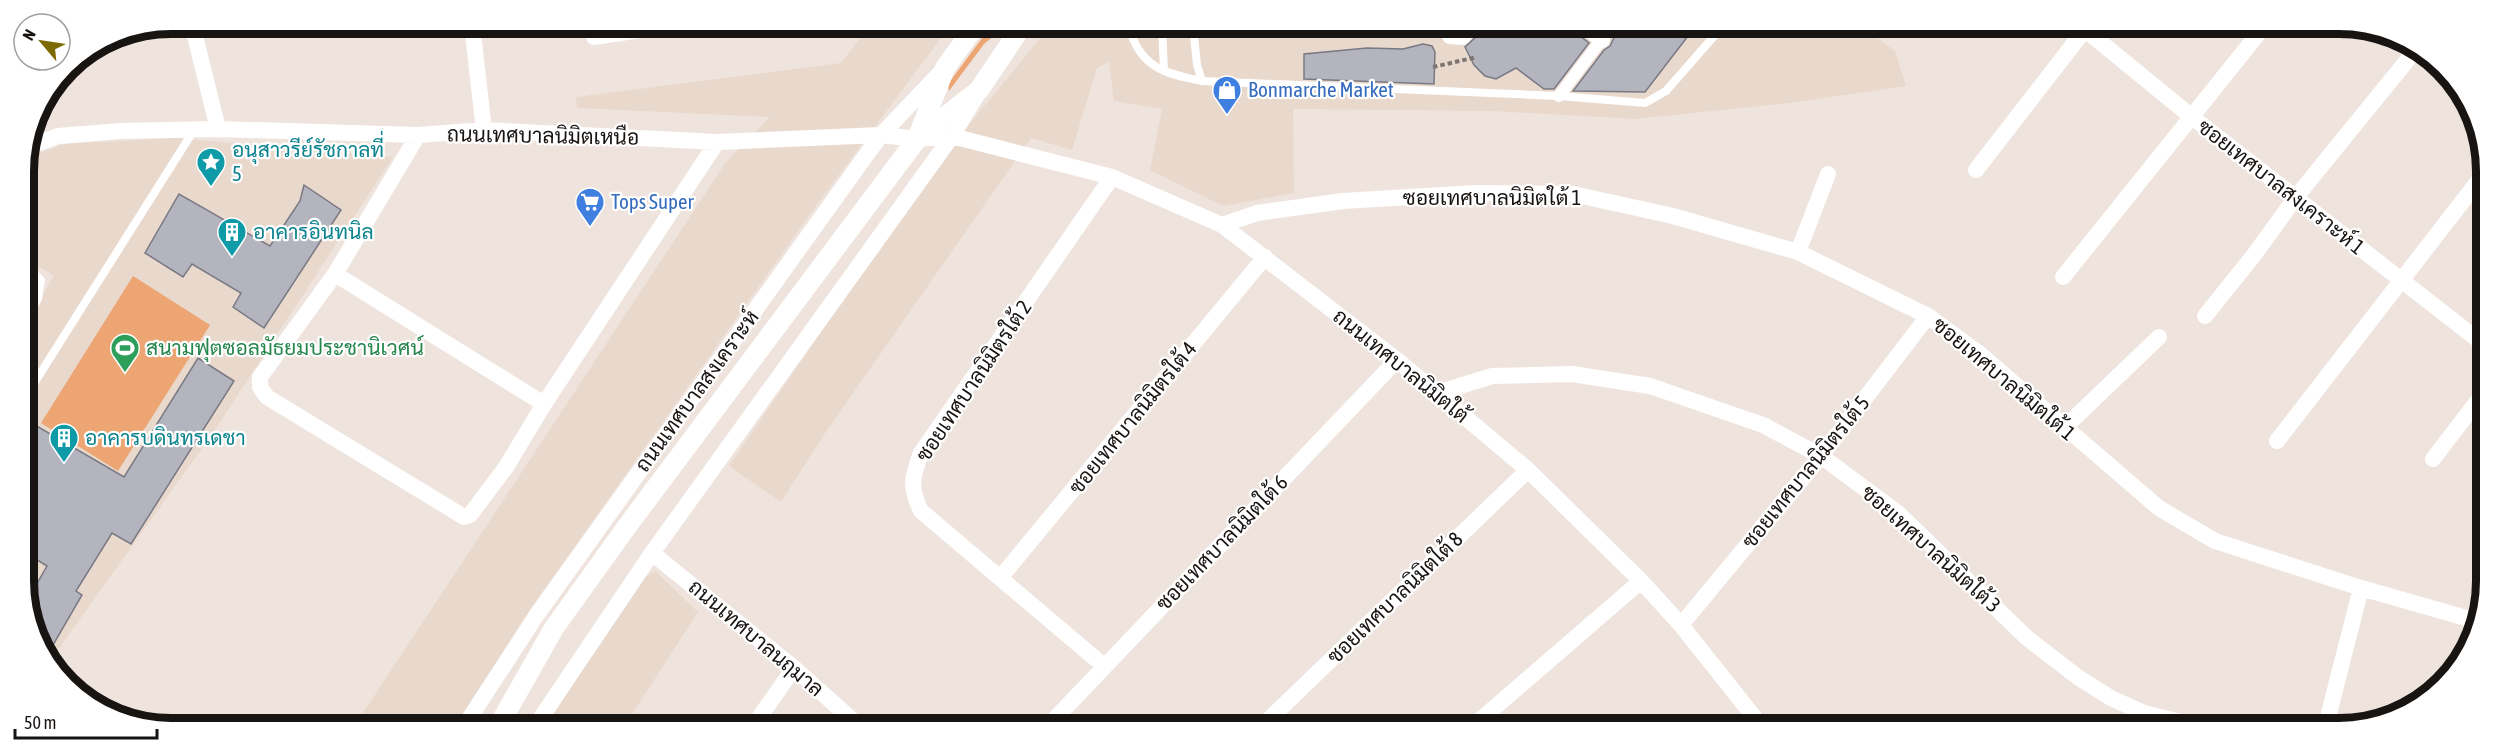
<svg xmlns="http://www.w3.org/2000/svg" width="2510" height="753" viewBox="0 0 2510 753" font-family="'Asap Condensed',Sarabun,sans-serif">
<rect width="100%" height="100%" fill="#efe4dd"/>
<path fill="#e9d8cc" d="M869,26h81l-132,177 -287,405 -72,117h-104l371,-563 44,-45 -193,-9 -1,-11 265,-34z
M1050,26l814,2 31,23 11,35 -116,17 -155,16 -143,-8 -199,-2 1,84 -71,13 -73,-36 12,-61 -48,-8 -5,-39 -12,6 -25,82 -41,-12 -210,301 -40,63 -52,-36 207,-301z
M176,138l217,19 -180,276 -161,225 -25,-48 -2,-286 29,-48 -29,-18v-99l39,-15z
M655,571l43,41 -73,113h-78l92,-144z"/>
<path fill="#eca573" d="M991,26h15l-22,18 -35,47 -1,-7z
M133,276l77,49 -92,146 -77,-48z"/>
<path fill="#b4b4bf" stroke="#797983" stroke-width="1.5" d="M1482,27h94l3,8 10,8 -35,46h-10l-28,-21 -20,11 -11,-3 -11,-11 -9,-18 14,-13z
M1619,27h76l-50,65 -72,-1 31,-41 6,-4z
M1423,44l9,2 3,6 -1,32 -130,-5v-25l63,-6 36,1z
M304,185l37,25 -77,118 -31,-21 8,-14 -49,-29 -9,13 -38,-24 34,-59 91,52 30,-45z
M198,358l36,23 -103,163 -19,-11 -36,58 6,4 -33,57 -22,-42v-9l20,-35 -21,-13v-113l9,-15 89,52z"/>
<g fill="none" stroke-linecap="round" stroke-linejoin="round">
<path stroke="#7d7571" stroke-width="4" stroke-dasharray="4.5 3" stroke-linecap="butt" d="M1327,27l109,8
M1433,67l44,-10"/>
<path stroke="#fff" stroke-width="8" d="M1129,26c10,41 36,48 73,55
M1162,26l2,45
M1193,26l4,39 5,16 357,15 86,7 21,-12 56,-64
M25,265l16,15 -3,19 -13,22
M26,396l168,-266"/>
<path stroke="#fff" stroke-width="12" d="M1559,96l52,-69"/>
<path stroke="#fff" stroke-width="16" d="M192,24l26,105
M472,25l12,105
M1586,27l16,13
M2083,28l109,89 290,226
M1450,36l12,1 10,-10
M594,37l79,-12
M418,135l-83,139 -75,103v10l7,10 197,120 6,-2 36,-48 38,-63 173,-262
M28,147l30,-11 62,-5 98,-2 200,6 66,-5 233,12 164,-7 36,4 35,-3 160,41 110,48 175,135 131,110 113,111 40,44 81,102
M1976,170l110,-142
M1222,225l35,-12 86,-12 133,-8 97,1 100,22 125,36 130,64 52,38 179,154 56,33 146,47 119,34
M1798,252l30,-78
M335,274l209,130
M2063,277l199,-248
M2205,316l49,-61 42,-58 118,-145
M1434,394l58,-18 80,-2 78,12 113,39 58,31 78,58 128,124 52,40 32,20 33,15 61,15
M2064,428l95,-91
M2277,441l206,-266
M2433,459l49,-64
M652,553l142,115 65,58
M1000,578l265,-321
M1681,625l140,-169 107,-140
M1104,666l-183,-155c-12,-25 -9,-33 0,-58l191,-276
M465,725l71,-109 323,-451 22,-30 60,-63
M536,725l116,-172 300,-417 26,-43
M754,725l40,-57
M1048,726l349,-366
M1262,726l266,-256
M1472,727l169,-146
M2325,729l36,-141"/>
<path stroke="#fff" stroke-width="20" d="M919,137l60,-47 43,-64
M499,725l55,-97 74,-103 289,-386 28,-71 30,-42"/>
</g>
<defs>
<g id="shop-pin" transform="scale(1.5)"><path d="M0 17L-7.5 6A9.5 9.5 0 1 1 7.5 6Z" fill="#3f7fe0" stroke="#fff"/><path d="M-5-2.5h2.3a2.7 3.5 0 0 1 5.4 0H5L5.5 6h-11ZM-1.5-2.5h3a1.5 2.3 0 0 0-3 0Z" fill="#fff"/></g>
<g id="sight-pin" transform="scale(1.5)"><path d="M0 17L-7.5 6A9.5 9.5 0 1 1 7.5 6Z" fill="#0f9aa8" stroke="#fff"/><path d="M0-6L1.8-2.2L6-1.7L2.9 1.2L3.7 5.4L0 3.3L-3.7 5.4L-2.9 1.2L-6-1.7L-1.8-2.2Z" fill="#fff"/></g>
<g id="supermarket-pin" transform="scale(1.5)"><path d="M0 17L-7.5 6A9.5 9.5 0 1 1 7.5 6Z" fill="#3f7fe0" stroke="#fff"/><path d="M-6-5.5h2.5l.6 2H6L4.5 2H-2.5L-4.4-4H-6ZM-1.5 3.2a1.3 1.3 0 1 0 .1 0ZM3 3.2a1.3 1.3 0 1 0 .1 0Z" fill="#fff"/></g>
<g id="building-pin" transform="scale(1.5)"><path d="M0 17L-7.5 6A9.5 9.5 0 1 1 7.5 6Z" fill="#0f9aa8" stroke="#fff"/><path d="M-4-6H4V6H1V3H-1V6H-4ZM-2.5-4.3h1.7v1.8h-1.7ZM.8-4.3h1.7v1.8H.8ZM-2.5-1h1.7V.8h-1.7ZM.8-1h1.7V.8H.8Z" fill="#fff"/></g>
<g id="stadium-pin" transform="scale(1.5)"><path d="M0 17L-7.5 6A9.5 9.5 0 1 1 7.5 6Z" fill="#2e9e5b" stroke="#fff"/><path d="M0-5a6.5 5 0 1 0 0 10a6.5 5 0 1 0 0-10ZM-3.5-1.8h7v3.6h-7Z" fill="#fff"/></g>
</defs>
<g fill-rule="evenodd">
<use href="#shop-pin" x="1227" y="90"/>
<use href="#sight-pin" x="211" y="162"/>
<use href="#supermarket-pin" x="590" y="202"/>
<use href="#building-pin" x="232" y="232"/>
<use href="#stadium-pin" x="125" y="348"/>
<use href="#building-pin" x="64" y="438"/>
</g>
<g text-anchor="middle" stroke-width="4.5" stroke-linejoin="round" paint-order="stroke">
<g font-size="21" fill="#366cbe" stroke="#fff" text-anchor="start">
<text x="1248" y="97">Bonmarche Market</text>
<text x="611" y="209">Tops Super</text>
</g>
<g font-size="21" fill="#181412" stroke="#fff">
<text transform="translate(543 136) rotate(1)" y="7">ถนนเทศบาลนิมิตเหนือ</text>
<text transform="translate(2281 187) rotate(38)" y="7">ซอยเทศบาลสงเคราะห์ 1</text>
<text x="1492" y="205">ซอยเทศบาลนิมิตใต้ 1</text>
<text transform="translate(1401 366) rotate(39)" y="7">ถนนเทศบาลนิมิตใต้</text>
<text transform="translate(2004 379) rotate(40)" y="7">ซอยเทศบาลนิมิตใต้ 1</text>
<text transform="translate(974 381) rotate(-56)" y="7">ซอยเทศบาลนิมิตรใต้ 2</text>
<text transform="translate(697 391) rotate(-54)" y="7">ถนนเทศบาลสงเคราะห์</text>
<text transform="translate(1133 418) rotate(-51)" y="7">ซอยเทศบาลนิมิตรใต้ 4</text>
<text transform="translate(1806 472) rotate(-51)" y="7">ซอยเทศบาลนิมิตรใต้ 5</text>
<text transform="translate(1222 543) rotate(-46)" y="7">ซอยเทศบาลนิมิตใต้ 6</text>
<text transform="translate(1931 549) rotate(42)" y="7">ซอยเทศบาลนิมิตใต้ 3</text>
<text transform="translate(1395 598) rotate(-44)" y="7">ซอยเทศบาลนิมิตใต้ 8</text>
<text transform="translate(756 638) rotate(40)" y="7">ถนนเทศบาลนฤมาล</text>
</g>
<g font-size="21" fill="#0d838f" stroke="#fff" text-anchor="start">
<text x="232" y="157">อนุสาวรีย์รัชกาลที่<tspan x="232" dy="24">5</tspan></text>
<text x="253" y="239">อาคารอินทนิล</text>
<text x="85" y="445">อาคารบดินทรเดชา</text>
</g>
<g font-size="21" fill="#27864d" stroke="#fff" text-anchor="start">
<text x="146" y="355">สนามฟุตซอลมัธยมประชานิเวศน์</text>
</g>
</g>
<path d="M0 0H2510V753H0ZM171 34H2339A137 137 0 0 1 2476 171V581A137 137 0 0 1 2339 718H171A137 137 0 0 1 34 581V171A137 137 0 0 1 171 34Z" fill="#fff" fill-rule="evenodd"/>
<path fill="none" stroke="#181412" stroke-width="8" d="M171 34H2339A137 137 0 0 1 2476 171V581A137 137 0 0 1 2339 718H171A137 137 0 0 1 34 581V171A137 137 0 0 1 171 34Z"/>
<g transform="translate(42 42) rotate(299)"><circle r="28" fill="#ffffff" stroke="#a3a1a0" stroke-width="1.5"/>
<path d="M0-4.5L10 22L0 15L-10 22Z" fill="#7d6a02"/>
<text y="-9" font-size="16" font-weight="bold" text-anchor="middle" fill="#181412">N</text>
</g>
<path d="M15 729v9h142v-9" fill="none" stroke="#181412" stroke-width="3"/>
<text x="24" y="729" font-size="18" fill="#181412" stroke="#ffffff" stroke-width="4.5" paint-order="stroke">50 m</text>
</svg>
